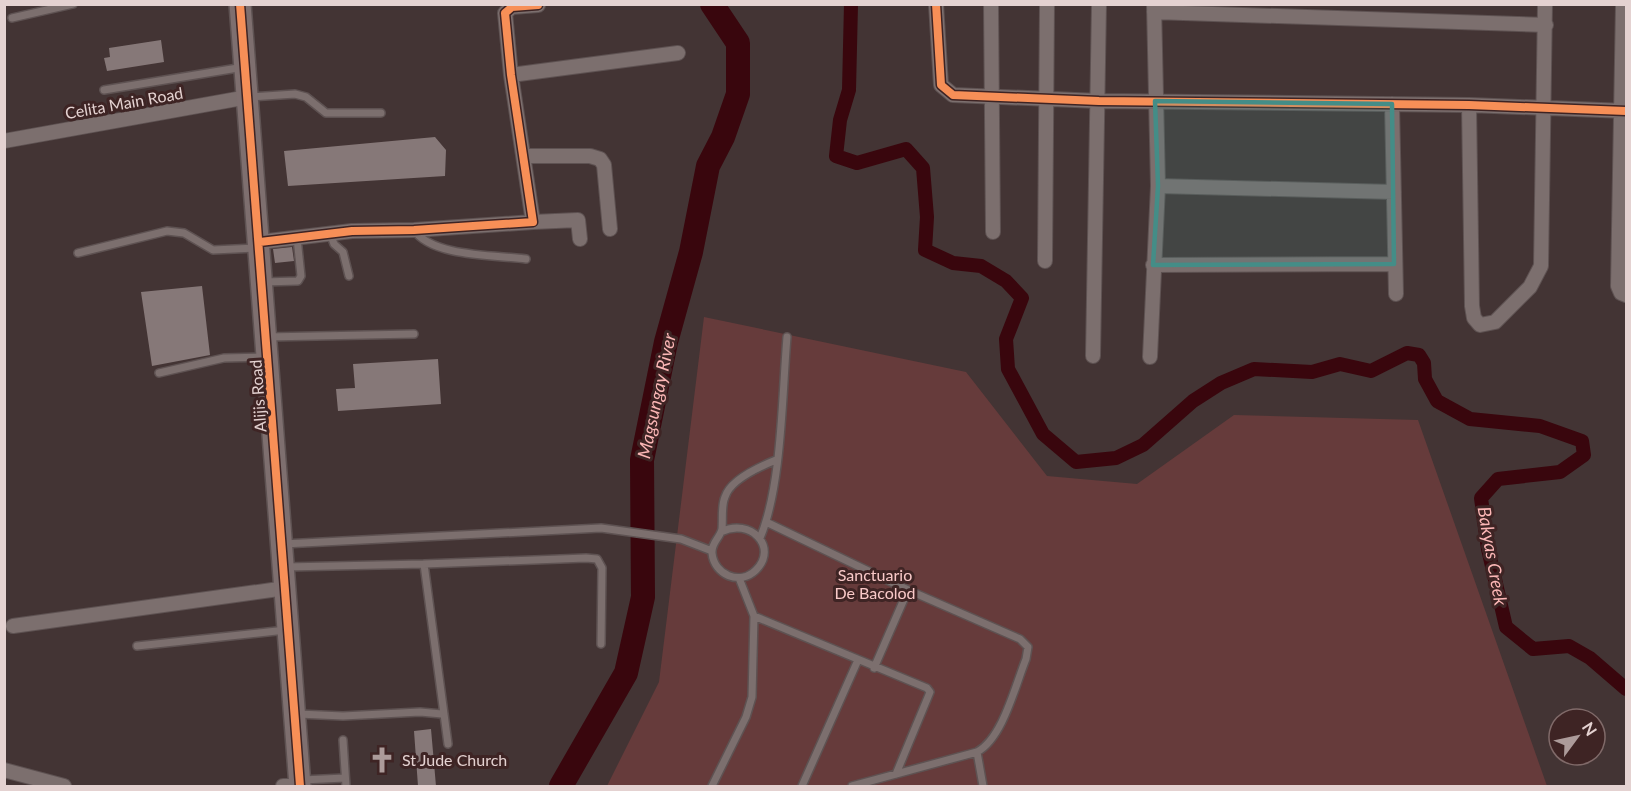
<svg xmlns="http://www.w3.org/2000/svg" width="1631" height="791" viewBox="0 0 1631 791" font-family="Lato,sans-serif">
<rect width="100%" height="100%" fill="#433434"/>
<path fill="#663b3b" d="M704,317l262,55 81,104 90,8 97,-69 184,5 129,366h-940l52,-104z"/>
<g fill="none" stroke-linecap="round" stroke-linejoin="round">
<path stroke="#39060d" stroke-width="14" d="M851,4l-2,86 -9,30 -4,36 21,7 49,-14 17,19 4,49 -2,33 28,13 28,3 25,15 16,17 -16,41 2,30 35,65 33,28 40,-4 27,-13 50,-44 28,-18 33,-14 58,3 28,-8 31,7 36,-18 12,2 5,8 1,16 12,22 33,18 70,7 42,15 2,14 -24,17 -62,7 -17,19 7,51 18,78 27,22 36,-3 21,12 36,31"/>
<path stroke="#39060d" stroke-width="24" d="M561,786l65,-113 17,-76 -1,-137 24,-118 25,-90 17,-86 15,-29 15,-43v-51l-26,-39"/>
</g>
<path fill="#867878" d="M161,40l3,22 -57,9 -3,-13 6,-1 -1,-9z
M435,137l11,13 -1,26 -157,10 -4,-35z
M292,247l2,14 -19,2 -2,-14z
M202,286l8,69 -58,11 -11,-74z
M438,359l3,45 -103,7 -2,-22 19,-1 -2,-24z
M431,729l5,57h-18l-4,-55z"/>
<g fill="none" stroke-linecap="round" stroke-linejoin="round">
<g stroke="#5e5252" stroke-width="10">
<path id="service" d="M12,18l61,-14
M104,90l140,-23
M249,97l46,-3 11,3 20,16h55
M414,230c18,27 81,25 112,29
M330,233l4,11 9,8 6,24
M78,253l89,-22 17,2 29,17 44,-2
M263,282l35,-1 3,-5 -4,-38
M267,337l147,-3
M159,373l65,-15 42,-1
M766,522l142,68 112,49 8,8 -2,12c-11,27 -23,79 -49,93l-125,34
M721,532c29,-15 58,15 35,38 -16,16 -42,5 -44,-17 -1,-10 8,-15 10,-24 1,-11 -1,-23 3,-32 5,-17 36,-31 51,-37
M760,538c22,-52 22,-143 27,-201
M283,544l318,-16 80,11 31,12
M424,564l162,-6 11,1 5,9 -1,76
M286,567l138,-3 24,180
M754,616l173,72 3,4 -2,5 -32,77
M137,646l149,-16
M874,668l34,-78
M298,714l45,2 77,-4 22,2
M343,740l3,46
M977,752l6,34
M302,780l43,-2
M712,786l34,-69 6,-20 2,-81 -15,-38
M802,786l56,-126"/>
</g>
<g stroke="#5e5252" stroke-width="16">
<path id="minor" d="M936,4l5,81 12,10 146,6 370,4 157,6
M991,4l2,228
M1623,4l-5,282 3,7 5,2
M1154,12l392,13
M511,75l167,-22
M1392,104l4,190
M1469,105l3,201 2,12 6,7 15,-3 35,-35 11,-21 4,-262
M4,141l244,-44
M524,156h66l10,3 4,6 6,64
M1158,186l236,6
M533,222l45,-2 2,19
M260,242l92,-11 62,-1 119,-8 -22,-147 -6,-62 7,-6 26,-2
M1045,261l2,-257
M1153,265l241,-1
M1093,356l6,-352
M1150,357l8,-171 -4,-181
M13,626l273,-38
M4,770l60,16
M283,786h17"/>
</g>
<g stroke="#5e5252" stroke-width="24">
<path id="primary" d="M240,4l60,782"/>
</g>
<use href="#service" stroke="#7c6f6e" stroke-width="7"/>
<use href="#minor" stroke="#7c6f6e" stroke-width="14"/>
<use href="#primary" stroke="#7e6f6f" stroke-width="21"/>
<g stroke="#3e2424" stroke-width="11">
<path id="cycleway" d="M240,4l60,782
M936,4l5,81 12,10 146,6 370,4 157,6
M260,242l92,-11 62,-1 119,-8 -22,-147 -6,-62 7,-6 26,-2"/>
</g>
<use href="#cycleway" stroke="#f78f57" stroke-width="8"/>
</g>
<path fill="#448d87" fill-opacity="0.2" stroke="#448d87" stroke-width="4.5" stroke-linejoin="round" d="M1155,101l237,3 2,160 -241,1 5,-79z"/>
<defs>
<g id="church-bare" transform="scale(2.07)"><path d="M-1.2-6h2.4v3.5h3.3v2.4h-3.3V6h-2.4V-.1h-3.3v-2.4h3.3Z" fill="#ac9b9a" stroke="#3e2424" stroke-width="2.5" paint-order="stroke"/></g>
</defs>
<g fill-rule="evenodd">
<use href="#church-bare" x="382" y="760"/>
</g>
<g text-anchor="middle" stroke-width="6" stroke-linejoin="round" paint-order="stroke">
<g font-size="16" fill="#e4d2d1" stroke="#3e2424">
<text transform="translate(124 103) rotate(-10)" y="6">Celita Main Road</text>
<text transform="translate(258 396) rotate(-94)" y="6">Alijis Road</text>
</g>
<g font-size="16" fill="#f9c9c8" stroke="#3e2424">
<text x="875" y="581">Sanctuario<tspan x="875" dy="18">De Bacolod</tspan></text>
</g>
<g font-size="16" fill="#e4d2d1" stroke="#3e2424" text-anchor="start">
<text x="402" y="766">St Jude Church</text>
</g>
<g font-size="18" font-style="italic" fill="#fcb7b6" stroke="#3e2424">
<text transform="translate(657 396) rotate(-78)" y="6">Magsungay River</text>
<text transform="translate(1492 556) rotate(80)" y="6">Bakyas Creek</text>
</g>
</g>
<rect width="1631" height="791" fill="none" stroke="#e4d2d1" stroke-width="12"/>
<g transform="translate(1577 737) rotate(57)"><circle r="28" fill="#3e2424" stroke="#806a69" stroke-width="1.5"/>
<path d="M0-4.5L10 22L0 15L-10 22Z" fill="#ac9b9a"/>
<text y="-9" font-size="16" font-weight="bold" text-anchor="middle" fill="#e4d2d1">N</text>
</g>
</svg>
